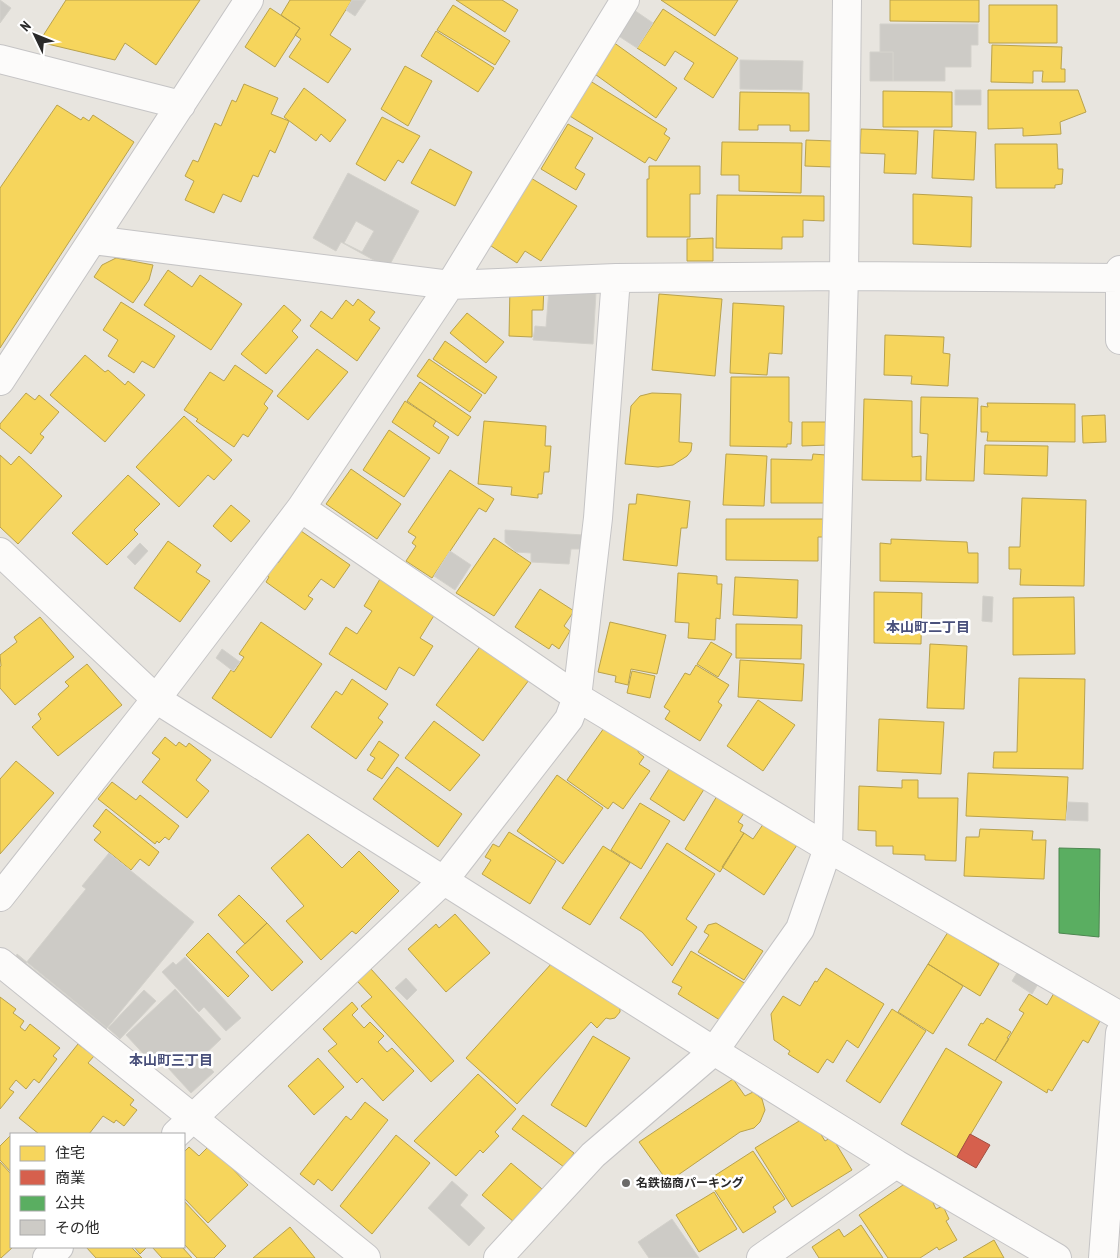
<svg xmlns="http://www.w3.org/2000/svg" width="1120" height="1258" viewBox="0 0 1120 1258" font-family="'PT Sans Narrow','Noto Sans JP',sans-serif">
<rect width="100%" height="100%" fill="#e8e5df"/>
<path fill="#f6d55c" stroke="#b9a24d" d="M66,0h134l-44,65 -31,-22 -10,17 -76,-18z
M290,0h62l-22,35 21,14 -23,34 -39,-26 12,-18 -6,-4 5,-7 -19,-13z
M456,0h46l16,10 -13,22z
M661,0h77l-23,36z
M890,0h89v22l-89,-1z
M453,5l57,36 -15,24 -58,-35z
M989,5h68v38h-68z
M270,8l30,20 -25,39 -30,-20z
M663,9l75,49 -25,40 -29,-19 10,-16 -19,-12 -10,15 -28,-18z
M436,31l58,37 -16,24 -57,-36z
M613,42l64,46 -21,30 -64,-46z
M992,45l70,2 -1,22h4v13h-23l1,-11h-10v12l-42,-1z
M405,66l27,15 -24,45 -27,-17z
M587,79l80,50 -3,5 6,4 -14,23 -7,-4 -4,6 -80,-50z
M244,84l34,14 -7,16 18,7 -14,32 -5,-3 -12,27 -5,-2 -12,27 -18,-8 -9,19 -29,-13 9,-19 -9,-5 8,-16 5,2 17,-39 6,3 11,-26 4,2z
M304,88l42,32 -16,22 -9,-8 -5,7 -32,-24z
M988,90h90l8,22 -26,10 1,12 -38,2v-8l-35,1z
M883,91l69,1v35h-69z
M740,92l69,1v38h-19v-6h-32v5h-19z
M57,105l24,15 2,-3 6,4 4,-6 41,27 -134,206v-160z
M382,117l38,19 -17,27 -5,-3 -13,21 -29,-17z
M568,124l25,14 -18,30 10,6 -9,16 -35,-21z
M861,129l57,2 -2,43 -32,-1 1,-19 -25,-1z
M934,130l42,2 -2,48 -42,-2z
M806,140l27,1 -1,26 -27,-1z
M722,142l80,1 -1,50 -62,-2v-16h-18z
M995,144h62l1,25h5l-1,15 -7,1v3h-59z
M430,149l42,23 -17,34 -44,-23z
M649,166h51v28h-10v43h-43v-58h2z
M526,175l51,31 -36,55 -16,-10 -8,12 -32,-21z
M913,194l59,3 -1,50 -58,-3z
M717,195l107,1v25l-21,-1v17h-21v12l-66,-1z
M713,238v23h-26v-22z
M116,258l37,7 -4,15 -16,23 -39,-26 8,-12z
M168,270l24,17 8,-12 42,29 -31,46 -67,-45z
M510,286h34l-1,24h-11v27l-23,-1z
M659,294l63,5 -7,77 -63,-6z
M358,299l17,13 -6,8 11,8 -23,33 -47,-35 11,-15 11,8 14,-19 7,6z
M121,302l54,34 -21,32 -12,-7 -8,12 -26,-17 10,-16 -15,-10z
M733,303l51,3 -2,48 -13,-1 -2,22 -37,-2z
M284,305l17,15 -9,11 6,6 -32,37 -25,-20z
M467,313l37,29 -18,21 -36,-30z
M885,335l59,2 -1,16 7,1 -2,32 -37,-2 1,-8 -28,-1z
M445,341l52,36 -12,17 -52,-35z
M317,349l31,23 -40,48 -31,-24z
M85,355l20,17 3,-2 17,15 3,-4 17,14 -40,47 -55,-47z
M429,359l53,36 -12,17 -53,-36z
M235,365l38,26 -9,13 4,4 -20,29 -5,-3 -9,13 -38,-26 2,-2 -14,-9 26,-38 14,9z
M731,377h58v45h3l-1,22h-4v3l-57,-1z
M420,382l51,35 -13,19 -51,-35z
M26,393l9,7 4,-5 20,17 -19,22 4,3 -13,17 -31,-26v-4z
M652,393l29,1 -2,48 13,1 -1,8 -4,5 -14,9 -15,2 -33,-3 6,-58 9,-10z
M921,397l57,1 -4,83 -48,-1 2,-46 -8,-1z
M864,399l48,2v56l9,-1v25l-59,-1z
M405,401l31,20 -3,5 16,11 -10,17 -47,-32z
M987,403l88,1v38l-88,-1 1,-9h-7v-26l7,1z
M1105,415l1,27 -23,1 -1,-27z
M184,416l48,44 -18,20 -6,-5 -29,32 -43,-40z
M484,421l62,5 -1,20h6l-2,26h-5l-2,22h-4v4l-27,-3 1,-8 -34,-3z
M802,422h26v23l-26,1z
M389,430l41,28 -26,39 -41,-27z
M985,445l63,1 -1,30 -63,-2z
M726,454l41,2 -3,50 -41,-1z
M813,454l13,1 -2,48h-53v-44l41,1z
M0,455l11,10 8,-9 43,40 -44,48 -18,-17z
M351,469l50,35 -24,35 -51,-35z
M450,470l44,29 -8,13 -7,-4 -47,70 -26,-17 10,-15 -4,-3 4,-6 -8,-5z
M128,475l32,29 -26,26 4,4 -31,31 -35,-32z
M637,494l53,7 -3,27h-6l-4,38 -54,-6 6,-56h7z
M1022,498l64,2 -2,86 -64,-1 1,-16h-12v-22h11z
M231,505l19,16 -19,21 -18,-16z
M726,519h98l1,18h-7v24l-92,-1z
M301,531l49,34 -16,23 -13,-9 -13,17 5,3 -8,11 -39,-28 3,-5 -6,-4 9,-14 6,4z
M494,538l37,25 -37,53 -38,-23z
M891,539l76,3 1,11h10v30l-98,-2v-38l11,1z
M168,541l33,24 -5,7 14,9 -30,41 -46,-34z
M678,573l39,3v8h5l-2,35 -4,-1 -1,22 -27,-2 1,-15 -14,-1z
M735,577l63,3 -1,38 -64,-3z
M380,579l55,35 -15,24 13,8 -19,30 -15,-9 -13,23 -57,-36 17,-27 11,7 15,-23 -8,-5z
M540,589l34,22 -10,15 6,5 -11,18 -7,-5 -3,5 -34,-22z
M874,592l48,1 -1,51 -47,-1z
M1074,597l1,57 -62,1v-57z
M40,617l34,40 -59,48 -15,-17v-21l1,-1 -1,-11 17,-13 -3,-5z
M261,622l61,42 -51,74 -59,-40 19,-28 3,2 10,-15 -5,-3z
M610,622l56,13 -9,39 -26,-5 -3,16 -13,-3 1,-6 -18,-4z
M736,624l66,1 -1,34 -65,-1z
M711,642l21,12 -14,23 -21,-13z
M482,644l47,36 -46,61 -47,-36z
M930,644l37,2 -3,63 -37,-1z
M740,660l64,4 -2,37 -64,-4z
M87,664l35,41 -64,51 -26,-29 9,-8 -3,-5 31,-28 -4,-4z
M696,665l33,20 -11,17 4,3 -22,36 -35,-22 5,-8 -6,-4 21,-34 5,2z
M632,671l23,5 -5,22 -23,-5z
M1019,678l66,1 -2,90 -90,-1 1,-16h23z
M352,679l36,25 -10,14 5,4 -27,37 -45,-32 25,-36 6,4z
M758,700l37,25 -32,46 -36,-25z
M879,719l65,3 -3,52 -64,-3z
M434,721l46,34 -30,36 -45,-33z
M604,728l33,21 2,4 5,4 -5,7 11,7 -27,38 -10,-7 -5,7 -41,-29z
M165,737l11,9 3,-4 7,5 3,-4 22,17 -15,20 13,11 -22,27 -45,-36 18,-23 -8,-6z
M379,741l20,14 -17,24 -15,-9 8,-12 -5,-3z
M16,761l38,32 -54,61v-75z
M674,761l34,22 -24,38 -34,-22z
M397,767l65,47 -24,33 -65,-48z
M968,773l100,4 -2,43 -100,-4z
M557,775l46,33 -40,56 -46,-33z
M902,780h16v18h40l-2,63 -31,-1v-5l-32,-1v-8h-17v-15l-18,-1 1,-44 43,2z
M112,782l24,18 4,-5 39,31 -10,14 -4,-3 -6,6 -2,-2 -2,3 -57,-45z
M717,796l27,17 -6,9 5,3 -3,6 4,2 -24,39 -35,-23z
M640,803l30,18 -29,48 -30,-19z
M106,809l53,43 -10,14 -9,-7 -9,11 -37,-30 7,-8 -8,-6z
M766,820l33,22 -35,53 -42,-28 22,-34 9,6z
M980,829l53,2 -1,9h14l-2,39 -80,-3 2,-39h13z
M509,832l47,29 -26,43 -48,-30 9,-14 -6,-3 8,-13 6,3z
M308,834l34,34 17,-17 40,40 -43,43 -4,-3 -31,29 -35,-39 18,-15 -33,-38z
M667,843l48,31 -29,45 11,8 -25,39 -30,-34 -22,-14z
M603,846l27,17 -40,62 -28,-17z
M239,895l28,28 -22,21 -27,-29z
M455,914l35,39 -44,39 -38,-43 28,-25 3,4z
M267,923l36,39 -31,29 -36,-39z
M716,923l47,28 -19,29 -46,-28 11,-17 -5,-3 4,-7z
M948,932l51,32 -19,32 -52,-32z
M208,933l41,43 -21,21 -42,-42z
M691,951l55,33 -23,38 -45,-28 4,-7 -10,-5z
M552,963l68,45v4l-5,6 -5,1 -4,-1 -9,10 -6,-6 -74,82 -51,-46z
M928,964l35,22 -30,48 -35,-22z
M826,968l58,36 -26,44 -11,-8 -14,23 -6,-4 -9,14 -30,-19 2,-3 -16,-11 -3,-26 12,-18 17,10 15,-25 2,1z
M371,969l83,92 -23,21 -70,-76 11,-9 -15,-16z
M1054,993l46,28 -12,22 -5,-3 -31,51 -4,-2 -1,4 -52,-32 29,-48 -5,-3 10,-16 18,11z
M0,997l16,12 -3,4 11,8 -4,6 5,4 5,-7 30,24 -7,8 4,3 -18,24 -5,-4 -8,10 -10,-9 -7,9 5,3 -14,17z
M352,1002l6,7 -6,6 12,13 6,-6 14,14 -6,6 9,10 5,-4 22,23 -31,30 -21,-23 -5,5 -29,-32 9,-7 -14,-15z
M892,1009l34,22 -46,72 -34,-22z
M987,1018l24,14 -4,6 2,1 -14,22 -27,-16 13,-22 2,1z
M593,1036l37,22 -44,69 -35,-22z
M78,1044l16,12 -6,7 46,37 -4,5 7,5 -13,16 -8,-6 -2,3 -11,-7 -14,18h-50l-20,-16z
M946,1048l56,34 -45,75 -56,-33z
M318,1058l26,29 -30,28 -26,-29z
M478,1074l38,35 -21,23 4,4 -16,17 -3,-3 -24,26 -42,-35z
M733,1079l12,17 8,-4 9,7 3,11 -5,12 -6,6 -14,4 -72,50 -29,-40z
M365,1102l23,18 -56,71 -14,-12 -4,6 -14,-11 46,-58 5,4z
M523,1115l51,38 -10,14 -52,-38z
M809,1115l16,26 7,-4 20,33 -60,37 -37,-59z
M11,1135v37l-11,-12v-14z
M396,1135l34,28 -58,71 -32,-28z
M210,1145l38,40 -40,38 -24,-25v-46l5,-5 10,9z
M753,1151l32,48 -12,8 3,5 -33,21 -35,-53z
M0,1162l11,12v73h2l-12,11h-1z
M511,1163l31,26 -28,33 -32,-27z
M903,1185l12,2 13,5 8,17 7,-3 6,13 -3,2 11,19 -18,10 -2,-3 -17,11h-32l-29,-43z
M714,1192l23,37 -38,23 -23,-37z
M184,1201l42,45 -12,12h-17l-13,-14z
M861,1225l22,33h-64l-7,-11 27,-18 5,8z
M290,1227l25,31h-62z
M994,1240l10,18h-41z
M86,1247h45l11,11h-46z
M134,1247h13l-7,7z
M152,1247h30l10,11h-30z"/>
<path fill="#d6604d" stroke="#a25042" d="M970,1134l20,11 -14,23 -19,-11z"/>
<path fill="#5aae61" stroke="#4c8650" d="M1059,848l41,1 -1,88 -40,-4z"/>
<path fill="#cdcbc6" stroke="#d3d1cb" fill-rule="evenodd" d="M0,0l11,8 -11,15z
M352,0h14l-11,16 -9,-6z
M631,8l22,15 -16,25 -23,-15z
M880,24h98v21h-7v22h-26v14h-52v-29h-13z
M870,52h23v29h-23z
M740,60l63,1 -1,29 -62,-1z
M955,90h26v15h-26z
M348,173l71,38 -31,57 -47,-26 -5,9 -23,-13zM356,221l18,10 -12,21 -18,-9z
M549,289l47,3 -3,52 -60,-4 2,-14 11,1z
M505,530l78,5 -1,14h-11l-2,15 -38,-2v-9l-15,-1 -11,-10z
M140,543l8,8 -13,14 -8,-8z
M450,551l21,14 -16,25 -21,-14z
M983,596l10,1 -1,25 -10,-1z
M222,649l18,13 -7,9 -17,-13z
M1068,802l20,1v18l-22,-1z
M109,853l85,69 -87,106 -81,-65 60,-74 -4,-3z
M17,954l90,74 -8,9 -86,-71z
M185,957l56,61 -15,13 -22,-24 -5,5 -37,-40 11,-10 3,3z
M1018,971l20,13 -6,10 -20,-13z
M406,978l11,12 -10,10 -12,-12z
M175,989l46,50 -20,19 13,14 -23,21 -34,-37 -7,5 -24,-26z
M144,990l12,11 -36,38 -12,-11z
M452,1181l16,14 -8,10 25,23 -16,18 -41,-38z
M672,1219l27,39h-50l-11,-16z"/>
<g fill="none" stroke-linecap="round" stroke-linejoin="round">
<g stroke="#c5c4c5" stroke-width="30">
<path id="minor" d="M0,59l181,46
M93,240l357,45 166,-7 228,-2 276,2
M1120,270v70
M0,381l249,-381
M301,508l276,189 251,151 292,168
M0,552l156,147 558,352 182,113
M0,897l156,-198 145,-191 149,-223 175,-285
M0,962l366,296
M176,1134l268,-254 125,-161 8,-22 21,-179 18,-240
M47,1258l12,-11
M498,1258l95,-103 121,-104 86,-122 28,-81 16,-572 3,-276
M761,1258l135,-94 161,94
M1103,1258l17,-225"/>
</g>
<use href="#minor" stroke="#fcfbfa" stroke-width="28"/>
</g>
<circle fill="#6c6b69" stroke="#fff" stroke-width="2" cx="626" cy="1183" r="5"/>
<g text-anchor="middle" stroke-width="5" stroke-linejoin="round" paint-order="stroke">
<g font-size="12" font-weight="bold" fill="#2a2a2a" stroke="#fff" text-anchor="start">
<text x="636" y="1187">名鉄協商パーキング</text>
</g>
<g font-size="14" font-weight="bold" fill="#49507b" stroke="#fff">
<text x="928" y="632">本山町二丁目</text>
<text x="171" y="1065">本山町三丁目</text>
</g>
</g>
<rect x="10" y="1133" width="175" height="115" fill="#ffffff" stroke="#aaaaaa"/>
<rect x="20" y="1146" width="25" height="15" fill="#f6d55c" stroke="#aaaaaa"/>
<text x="55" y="1158" font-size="15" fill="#2a2a2a">住宅</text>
<rect x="20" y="1170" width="25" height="15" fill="#d6604d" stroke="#aaaaaa"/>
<text x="55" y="1183" font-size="15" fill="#2a2a2a">商業</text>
<rect x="20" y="1196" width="25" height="15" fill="#5aae61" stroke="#aaaaaa"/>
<text x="55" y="1208" font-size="15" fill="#2a2a2a">公共</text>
<rect x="20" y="1220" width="25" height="15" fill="#cdcbc6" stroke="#aaaaaa"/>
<text x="55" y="1233" font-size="15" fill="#2a2a2a">その他</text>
<g transform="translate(35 35) rotate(313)" stroke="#ffffff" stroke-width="4" paint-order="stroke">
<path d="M0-4L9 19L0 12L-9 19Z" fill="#2a2a2a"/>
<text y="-8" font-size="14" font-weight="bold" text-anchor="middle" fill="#2a2a2a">N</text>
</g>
</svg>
